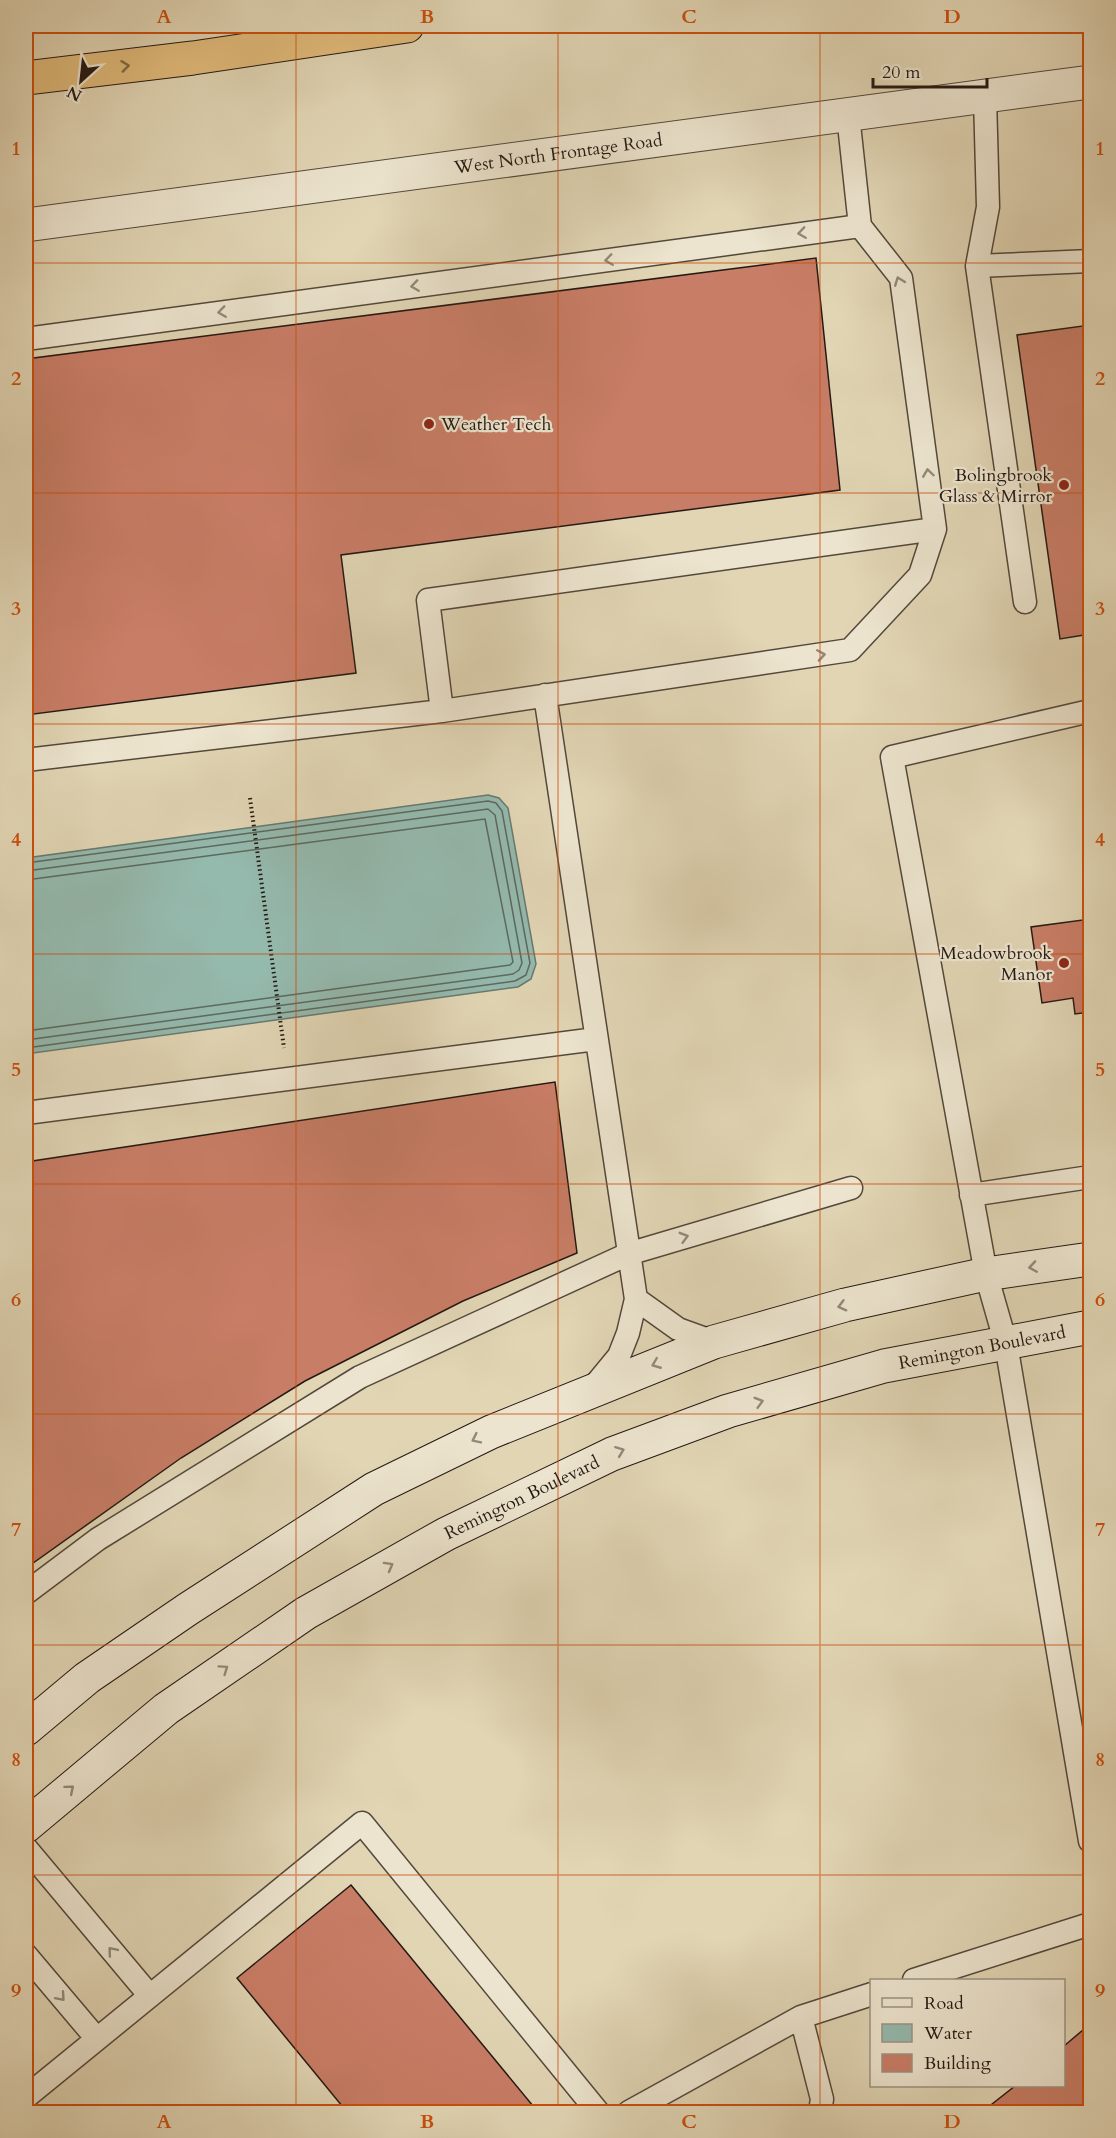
<svg xmlns="http://www.w3.org/2000/svg" width="1116" height="2138" viewBox="0 0 1116 2138" font-family="Cardo,serif">
<rect width="100%" height="100%" fill="#e1d5b4"/>
<filter id="stains"><feTurbulence type="fractalNoise" baseFrequency=".00333" numOctaves="4"/><feColorMatrix values="0 0 0 0 .2 0 0 0 0 .09 0 0 0 0 .02 0 0 0 .5 -.17"/></filter>
<radialGradient id="worn" r=".72"><stop offset=".6" stop-color="#630" stop-opacity="0"/><stop offset="1" stop-color="#630" stop-opacity=".3"/></radialGradient>
<path fill="#94b9ad" stroke="#677970" stroke-width="1.5" d="M488,795l11,3 9,10 28,156 -5,15 -13,8 -492,67v-196z"/>
<g fill="none" stroke-linecap="round" stroke-linejoin="round">
<path stroke="#5c6960" stroke-width="1.5" d="M26,863l462,-62 8,2 6,8 28,152 -4,12 -11,6 -489,67
M26,871l462,-62 7,6 27,148 -3,7 -6,4 -487,66
M26,880l459,-61 28,143 -3,3 -484,66"/>
</g>
<path fill="#c87d66" stroke="#241914" stroke-width="1.5" d="M816,258l24,232 -499,65 15,118 -330,42v-356z
M1090,325v309l-30,5 -43,-304z
M1090,919v93l-15,2 -2,-16 -31,5 -11,-76z
M555,1082l22,171 -114,48 -158,80 -124,77 -155,110v-406z
M351,1885l187,227h-191l-110,-134z
M1090,2024v88h-108l33,-26h49v-40z"/>
<g fill="none" stroke-linecap="round" stroke-linejoin="round">
<g stroke="#53483c" stroke-width="25">
<path id="lane" d="M985,97l3,110 -11,59 113,-5
M977,266l48,336
M26,339l834,-113
M545,695l91,604 -8,34 -9,23 -28,34
M442,711l-14,-111 507,-71
M1090,711l-198,46 94,517 20,70 84,497
M26,760l416,-49 408,-61 70,-75 15,-46 -34,-251 -41,-52 -12,-111
M26,1113l570,-74
M971,1195l119,-18
M636,1299l42,30 36,13
M26,1593l72,-54 262,-162 268,-123 223,-66
M26,1848l124,148
M26,1955l71,84
M914,1980l176,-56
M801,2017l71,-23
M26,2097l336,-274 236,289
M629,2112l172,-95 21,82 -2,13"/>
</g>
<g stroke="#53483c" stroke-width="35">
<g id="street">
<path id="s1" d="M26,225l1064,-143"/>
</g>
</g>
<g stroke="#241914" stroke-width="35">
<g id="secondary">
<path d="M26,1729l61,-51 101,-69 186,-120 117,-57 223,-90 131,-37 141,-31 104,-15"/>
<path id="s2" d="M26,1826l140,-117 140,-96 140,-79 166,-80 116,-43 156,-45 206,-39"/>
</g>
</g>
<g stroke="#241914" stroke-width="35">
<path id="highway" d="M26,78l167,-20 214,-32"/>
</g>
<path stroke="#241914" stroke-width="4" stroke-dasharray="1.5 3" stroke-linecap="butt" d="M250,798l34,250"/>
<use href="#lane" stroke="#ece4ce" stroke-width="22"/>
<use href="#street" stroke="#ece4ce" stroke-width="33"/>
<use href="#secondary" stroke="#ece4ce" stroke-width="33"/>
<use href="#highway" stroke="#e0ba7a" stroke-width="33"/>
</g>
<defs><path id="oneway-chevron" d="M-2-3.5L2.5 0L-2 3.5" fill="none" stroke-width="1.6" stroke-linecap="round" stroke-linejoin="round" transform="scale(1.5)"/></defs>
<use stroke="#826a47" href="#oneway-chevron" transform="translate(125 66) rotate(-7)"/>
<g stroke="#92897a">
<use href="#oneway-chevron" transform="translate(802 233) rotate(172)"/>
<use href="#oneway-chevron" transform="translate(609 260) rotate(172)"/>
<use href="#oneway-chevron" transform="translate(899 281) rotate(-111)"/>
<use href="#oneway-chevron" transform="translate(415 286) rotate(172)"/>
<use href="#oneway-chevron" transform="translate(222 312) rotate(172)"/>
<use href="#oneway-chevron" transform="translate(928 473) rotate(-98)"/>
<use href="#oneway-chevron" transform="translate(821 655) rotate(-9)"/>
<use href="#oneway-chevron" transform="translate(684 1237) rotate(-16)"/>
<use href="#oneway-chevron" transform="translate(1033 1267) rotate(171)"/>
<use href="#oneway-chevron" transform="translate(842 1306) rotate(165)"/>
<use href="#oneway-chevron" transform="translate(656 1364) rotate(158)"/>
<use href="#oneway-chevron" transform="translate(759 1402) rotate(-16)"/>
<use href="#oneway-chevron" transform="translate(476 1439) rotate(154)"/>
<use href="#oneway-chevron" transform="translate(620 1451) rotate(-21)"/>
<use href="#oneway-chevron" transform="translate(389 1566) rotate(-29)"/>
<use href="#oneway-chevron" transform="translate(224 1669) rotate(-35)"/>
<use href="#oneway-chevron" transform="translate(70 1789) rotate(-40)"/>
<use href="#oneway-chevron" transform="translate(112 1951) rotate(-130)"/>
<use href="#oneway-chevron" transform="translate(61 1997) rotate(49)"/>
</g>
<path fill="none" stroke="#cb4f0d" stroke-width="1.5" stroke-opacity="0.55" d="M296,26v2086M558,26v2086M820,26v2086M26,263h1064M26,493h1064M26,724h1064M26,954h1064M26,1184h1064M26,1414h1064M26,1645h1064M26,1875h1064"/>
<g fill="#8f2418" stroke="#ece4ce" stroke-width="2">
<circle cx="429" cy="424" r="6"/>
<circle cx="1064" cy="485" r="6"/>
<circle cx="1064" cy="963" r="6"/>
</g>
<g text-anchor="middle" stroke-width="4.5" stroke-linejoin="round" paint-order="stroke">
<g font-size="18" fill="#241914" stroke="#ece4ce">
<text dy="6" stroke="none"><textPath href="#s1" startOffset="537">West North Frontage Road</textPath></text>
<text dy="6" stroke="none"><textPath href="#s2" startOffset="1083">Remington Boulevard</textPath></text>
<text dy="6" stroke="none"><textPath href="#s2" startOffset="597">Remington Boulevard</textPath></text>
</g>
<g font-size="18" fill="#241914" stroke="#ece4ce" text-anchor="end">
<text x="441" y="430" text-anchor="start">Weather Tech</text>
<text x="1052" y="481">Bolingbrook<tspan x="1052" dy="21">Glass &amp; Mirror</tspan></text>
<text x="1052" y="959">Meadowbrook<tspan x="1052" dy="21">Manor</tspan></text>
</g>
</g>
<rect width="1116" height="2138" fill="none" stroke="#e1d5b4" stroke-width="66"/>
<rect x="870" y="1979" width="195" height="108" fill="#ece4ce" stroke="#9c9384" stroke-width="1.5"/>
<rect x="882" y="1998" width="30" height="9" fill="#ece4ce" stroke="#9c9384" stroke-width="1.5"/>
<text x="924" y="2009" font-size="18" fill="#241914">Road</text>
<rect x="882" y="2024" width="30" height="18" fill="#94b9ad" stroke="#9c9384" stroke-width="1.5"/>
<text x="924" y="2039" font-size="18" fill="#241914">Water</text>
<rect x="882" y="2054" width="30" height="18" fill="#c87d66" stroke="#9c9384" stroke-width="1.5"/>
<text x="924" y="2069" font-size="18" fill="#241914">Building</text>
<g transform="translate(81 81) rotate(207)" stroke="#ece4ce" stroke-width="4.5" paint-order="stroke">
<path d="M0-4.5L10 22L0 15L-10 22Z" fill="#241914"/>
<text y="-9" font-size="16" font-weight="bold" text-anchor="middle" fill="#241914">N</text>
</g>
<path d="M873 78v9h114v-9" fill="none" stroke="#241914" stroke-width="3"/>
<text x="882" y="78" font-size="18" fill="#241914" stroke="#ece4ce" stroke-width="4.5" paint-order="stroke">20 m</text>
<rect x="33" y="33" width="1050" height="2072" fill="none" stroke="#cb4f0d" stroke-width="2"/>
<g font-size="20" text-anchor="middle" font-weight="bold" fill="#cb4f0d">
<text x="164" y="23">A</text>
<text x="427" y="23">B</text>
<text x="689" y="23">C</text>
<text x="952" y="23">D</text>
<text x="16" y="155">1</text>
<text x="1100" y="155">1</text>
<text x="16" y="385">2</text>
<text x="1100" y="385">2</text>
<text x="16" y="615">3</text>
<text x="1100" y="615">3</text>
<text x="16" y="846">4</text>
<text x="1100" y="846">4</text>
<text x="16" y="1076">5</text>
<text x="1100" y="1076">5</text>
<text x="16" y="1306">6</text>
<text x="1100" y="1306">6</text>
<text x="16" y="1536">7</text>
<text x="1100" y="1536">7</text>
<text x="16" y="1766">8</text>
<text x="1100" y="1766">8</text>
<text x="16" y="1997">9</text>
<text x="1100" y="1997">9</text>
<text x="164" y="2128">A</text>
<text x="427" y="2128">B</text>
<text x="689" y="2128">C</text>
<text x="952" y="2128">D</text>
</g>
<rect width="100%" height="100%" filter="url(#stains)"/>
<rect width="100%" height="100%" fill="url(#worn)"/>
</svg>
